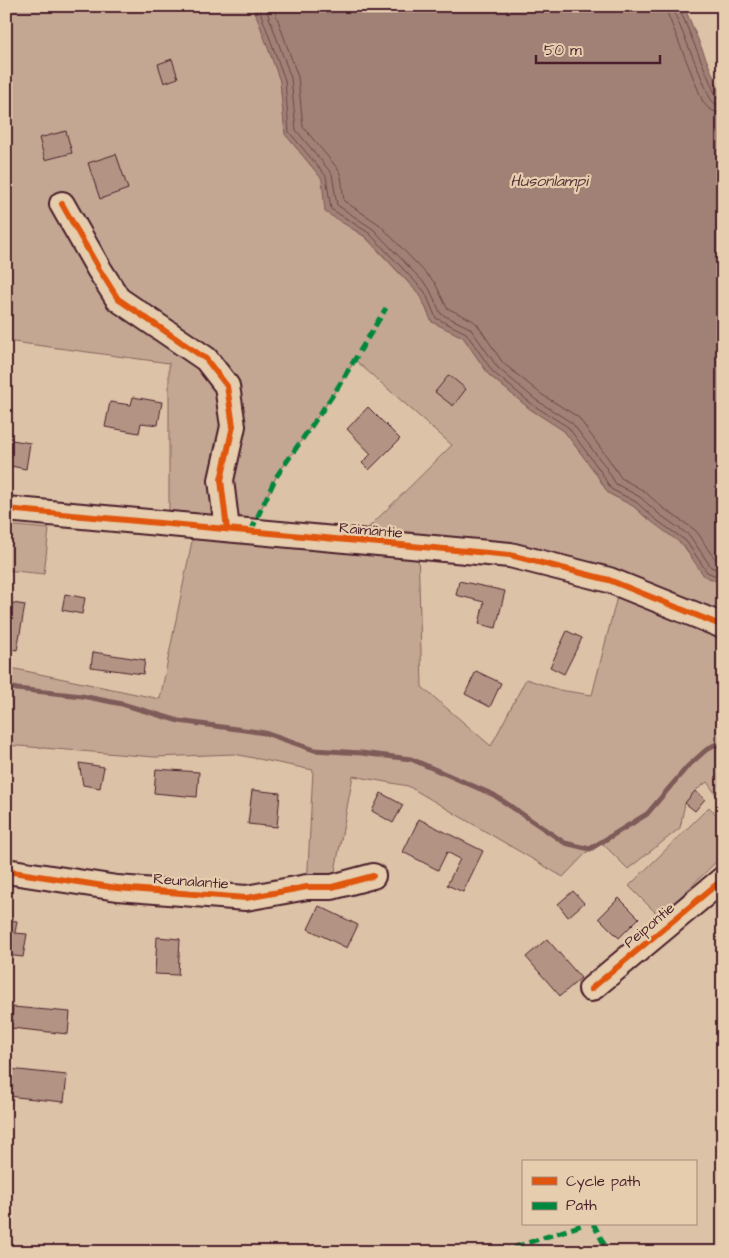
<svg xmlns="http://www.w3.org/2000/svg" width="729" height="1258" viewBox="0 0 729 1258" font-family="'Architects Daughter',sans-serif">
<rect width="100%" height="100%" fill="#dcc2a6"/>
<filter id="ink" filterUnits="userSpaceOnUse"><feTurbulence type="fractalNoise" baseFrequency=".02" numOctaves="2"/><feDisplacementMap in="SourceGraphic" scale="10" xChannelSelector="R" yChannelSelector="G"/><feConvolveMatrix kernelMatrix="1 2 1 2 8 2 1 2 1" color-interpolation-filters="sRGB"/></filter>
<g filter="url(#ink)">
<path fill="#c3a792" stroke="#86635e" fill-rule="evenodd" d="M6,6h247l27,75 5,53 37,45 4,33 39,25 55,58 12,27 31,15 26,38 41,34 34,22 31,41 13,21 25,13 12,11 78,23v264l-16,-22 -12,9 -10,12 -5,25 -52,41 -27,-27 -11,7 -27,28 -155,-91 -55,-10 -21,111h-25l6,-117 -79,-16 -79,3 -149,-12v-78l154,32 35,-173 -26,-2v-161l-163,-22zM355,360l97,85 -97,96 -104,-10 25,-54 59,-85zM418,547l202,38 -28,110 -33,-5 -33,-11 -35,67 -69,-59z
M6,525l43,4 -5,45 -38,-4z
M709,807l14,15v33l-63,62 -31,-31z"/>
<path fill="#a18176" stroke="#7e5a58" d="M253,6h431l39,93v485l-19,-8 -21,-31 -31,-23 -19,-16 -25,-13 -13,-21 -31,-41 -34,-22 -41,-34 -26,-38 -31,-15 -12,-27 -54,-58 -41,-25 -3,-33 -37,-45 -5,-53z"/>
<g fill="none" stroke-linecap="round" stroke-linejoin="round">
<path stroke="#6d4649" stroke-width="1" d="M258,6l27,74 4,52 37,44 5,33 38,24 56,59 11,26 30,15 27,39 40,33 35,22 31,42 12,20 25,13 19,17 31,22 21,31 16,7
M265,6l26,72 5,52 36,44 5,31 36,24 56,59 12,26 29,14 28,40 38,32 36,23 33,43 11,18 24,13 19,17 31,22 21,31 12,5
M273,6l25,71 5,50 35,42 3,7 3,25 35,23 56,59 12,25 25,12 5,4 26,39 38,31 37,23 32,44 11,17 23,13 19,17 32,22c10,10 14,28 28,34
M666,6l2,9 35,87c5,7 11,11 20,11
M674,6v6l36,86 5,6 8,1
M680,6v4l36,86 3,3h4"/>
<path stroke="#7e5a58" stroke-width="5" d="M6,686l11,3 65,7 40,8 57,17 86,12 49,17 47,3 50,6 83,36 71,48 25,6 57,-35 40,-47 19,-17 8,-5h9"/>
</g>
<path fill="#b39484" stroke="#4a1f2b" d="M172,59l6,19 -14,5 -6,-19z
M66,131l6,22 -27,7 -6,-22z
M116,154l12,35 -28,10 -12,-36z
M449,375l17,14 -13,17 -18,-14z
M133,397l29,5 -4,23 -17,-2 -2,10 -34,-6 5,-25 21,3z
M368,407l32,32 -31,31 -7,-7 9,-9 -24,-25z
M6,439l24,4 -4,26 -20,-4z
M459,581l46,10 -9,37 -17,-4 5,-22 -28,-7z
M65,594l20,4 -3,16 -20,-4z
M6,602l19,3 -8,45 -11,-2z
M567,631l15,7 -18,36 -14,-7z
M93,652l52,8 -2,14 -52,-7z
M476,671l25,12 -11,24 -25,-13z
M79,763l25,4 -4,21 -17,-3z
M156,769l43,3 -2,25 -43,-4z
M252,790l28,3 -3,34 -29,-3z
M695,791l10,8 -10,12 -10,-8z
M381,793l22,12 -10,18 -21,-12z
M419,819l64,32 -20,41 -16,-7 13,-26 -13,-7 -9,18 -35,-18z
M573,891l11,12 -16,14 -10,-13z
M619,898l20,20 -20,20 -20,-20z
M319,906l39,19 -11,23 -39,-19z
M6,920l11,1 -2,12 12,1 -4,23 -17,-2z
M157,937l23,2 -2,36 -23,-1z
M547,939l34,39 -21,18 -34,-39z
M13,1007l57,5 -2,22 -57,-6z
M9,1069l58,6 -3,27 -57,-6z"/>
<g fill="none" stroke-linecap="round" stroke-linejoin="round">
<g stroke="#4a1f2b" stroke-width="28">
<path id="minor" d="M62,204l37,65 19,30 88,60 21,27 6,40 -12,54 6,49
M6,509l504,46 99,25 114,46
M6,871l111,17 129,10 61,-11h25l41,-11
M591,989l132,-110"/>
</g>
<use href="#minor" stroke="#e5cdae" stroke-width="24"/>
<path stroke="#00873e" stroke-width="5" stroke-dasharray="10 5" stroke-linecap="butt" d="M251,531l25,-54 59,-85 51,-84
M592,1224l2,1 14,27
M500,1252l85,-28"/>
<g stroke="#e5cdae" stroke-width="9">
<path id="cycleway" d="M62,204l37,65 19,30 88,60 21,27 6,40 -12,54 6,49
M6,509l504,46 99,25 114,46
M6,871l111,17 129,10 61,-11h25l41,-11
M591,989l132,-110"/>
</g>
<use href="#cycleway" stroke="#e0560e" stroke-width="6"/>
</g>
</g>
<g text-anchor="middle" stroke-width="4.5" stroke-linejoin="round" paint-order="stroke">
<g font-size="15" fill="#4a1f2b" stroke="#e5cdae">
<text transform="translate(371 530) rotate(5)" y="5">Räimäntie</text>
<text transform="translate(191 881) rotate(4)" y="5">Reunalantie</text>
<text transform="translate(649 925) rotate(-40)" y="5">Peipontie</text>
</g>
<g font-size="16" font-style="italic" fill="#5b333a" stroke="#e5cdae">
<text x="549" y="186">Husonlampi</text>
</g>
</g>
<rect width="729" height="1258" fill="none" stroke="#e5cdae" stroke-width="25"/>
<rect x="12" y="12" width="704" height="1233" fill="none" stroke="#4a1f2b" stroke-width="2" filter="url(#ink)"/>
<rect x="522" y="1160" width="175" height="65" fill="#e5cdae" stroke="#a7877a"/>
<rect x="532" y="1177" width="25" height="8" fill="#e0560e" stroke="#a7877a"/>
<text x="566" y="1186" font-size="15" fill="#4a1f2b">Cycle path</text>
<rect x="532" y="1202" width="25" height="8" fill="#00873e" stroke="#a7877a"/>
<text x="566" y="1210" font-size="15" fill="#4a1f2b">Path</text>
<path d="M536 55v8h124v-8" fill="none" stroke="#4a1f2b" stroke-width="2.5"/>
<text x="544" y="55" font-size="15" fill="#4a1f2b" stroke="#e5cdae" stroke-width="4" paint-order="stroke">50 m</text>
</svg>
